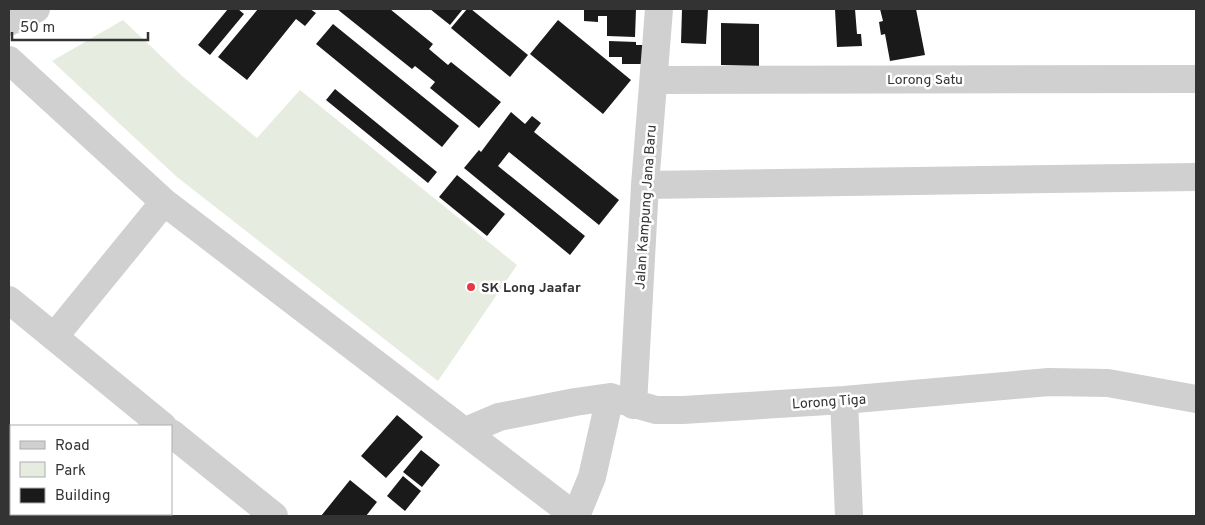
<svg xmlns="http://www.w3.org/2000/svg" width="1205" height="525" viewBox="0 0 1205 525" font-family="Overpass,sans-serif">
<rect width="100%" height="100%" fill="#fff"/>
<path fill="#e6ecdf" d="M123,20l59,56 75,62 43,-48 217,175 -79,116 -261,-204 -125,-116z"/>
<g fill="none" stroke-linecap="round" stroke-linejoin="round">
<path stroke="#cfe2ee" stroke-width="5.5" d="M9,465l2,2
M69,514l3,2"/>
</g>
<path fill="#1a1a1a" d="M228,9h10l6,5 -34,41 -12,-10z
M258,9h52l6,4 -11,13 -9,-7 -49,61 -29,-23z
M337,9h53l43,35 -4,5 19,16 3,-3 50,40 -22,26 -49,-40 5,-6 -20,-16 -3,3z
M430,9h33l-13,16z
M467,9h4l57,46 -18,22 -59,-49z
M584,9h52l-1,28 -28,-1v-20h-9v6l-14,-1z
M682,9h26l-2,35 -25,-1z
M835,9h20l2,25h4l1,12 -25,1z
M880,9h36l9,46 -35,6 -5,-27 -4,1 -2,-13 4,-1z
M558,20l73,60 -28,34 -73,-60z
M721,23l38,1v42l-38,-1z
M333,24l126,102 -17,21 -126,-103z
M609,41l27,1v3h7v19h-21v-7h-13z
M335,89l102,83 -9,11 -102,-83z
M511,112l14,12 7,-8 9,7 -7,9 85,68 -20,25 -90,-73 -11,14 87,70 -15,19 -106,-87 15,-18 2,2z
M457,175l48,39 -18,22 -48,-39z
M397,415l26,22 -37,41 -25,-22z
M421,450l19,15 -18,22 -19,-15z
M403,476l18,15 -16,20 -18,-15z
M350,480l27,22 -11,14h-45z"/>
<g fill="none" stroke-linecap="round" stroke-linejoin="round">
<path stroke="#d0d0d0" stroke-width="28" d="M9,22l27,-13
M9,60l155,142 411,314
M654,80l542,-1
M645,185l551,-8
M9,300l154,126
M54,337l110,-135
M844,400l5,116
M633,405l12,-220 14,-176
M466,431l33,-14 76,-15 35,-5 46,13h27l161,-10 205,-18 59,1 88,16
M171,433l103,83
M576,516l16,-39 18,-80"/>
</g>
<circle fill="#e63946" stroke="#fff" stroke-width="2" cx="471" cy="287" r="5"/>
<g text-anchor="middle" stroke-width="5" stroke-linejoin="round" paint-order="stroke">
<g font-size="14" fill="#333" stroke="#fff">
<text x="925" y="84">Lorong Satu</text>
<text transform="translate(645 207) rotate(-86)" y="5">Jalan Kampung Jana Baru</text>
<text transform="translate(829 401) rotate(-4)" y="5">Lorong Tiga</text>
</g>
<g font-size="14" font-weight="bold" fill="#333" stroke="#fff" text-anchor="start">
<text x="481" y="292">SK Long Jaafar</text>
</g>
</g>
<rect width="1205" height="525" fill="none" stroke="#333333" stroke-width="20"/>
<rect x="10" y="425" width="162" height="90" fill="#ffffff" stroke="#adadad"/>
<rect x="20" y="441" width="25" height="8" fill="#d0d0d0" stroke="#adadad"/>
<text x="55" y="450" font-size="15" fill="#333333">Road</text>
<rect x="20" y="462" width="25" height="15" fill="#e6ecdf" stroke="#adadad"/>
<text x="55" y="475" font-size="15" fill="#333333">Park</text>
<rect x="20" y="488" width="25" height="15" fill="#1a1a1a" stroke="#adadad"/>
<text x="55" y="500" font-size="15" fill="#333333">Building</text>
<path d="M12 32v8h136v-8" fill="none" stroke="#333333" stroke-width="2.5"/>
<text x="20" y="32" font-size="15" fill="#333333" stroke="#ffffff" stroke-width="4" paint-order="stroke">50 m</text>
</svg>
